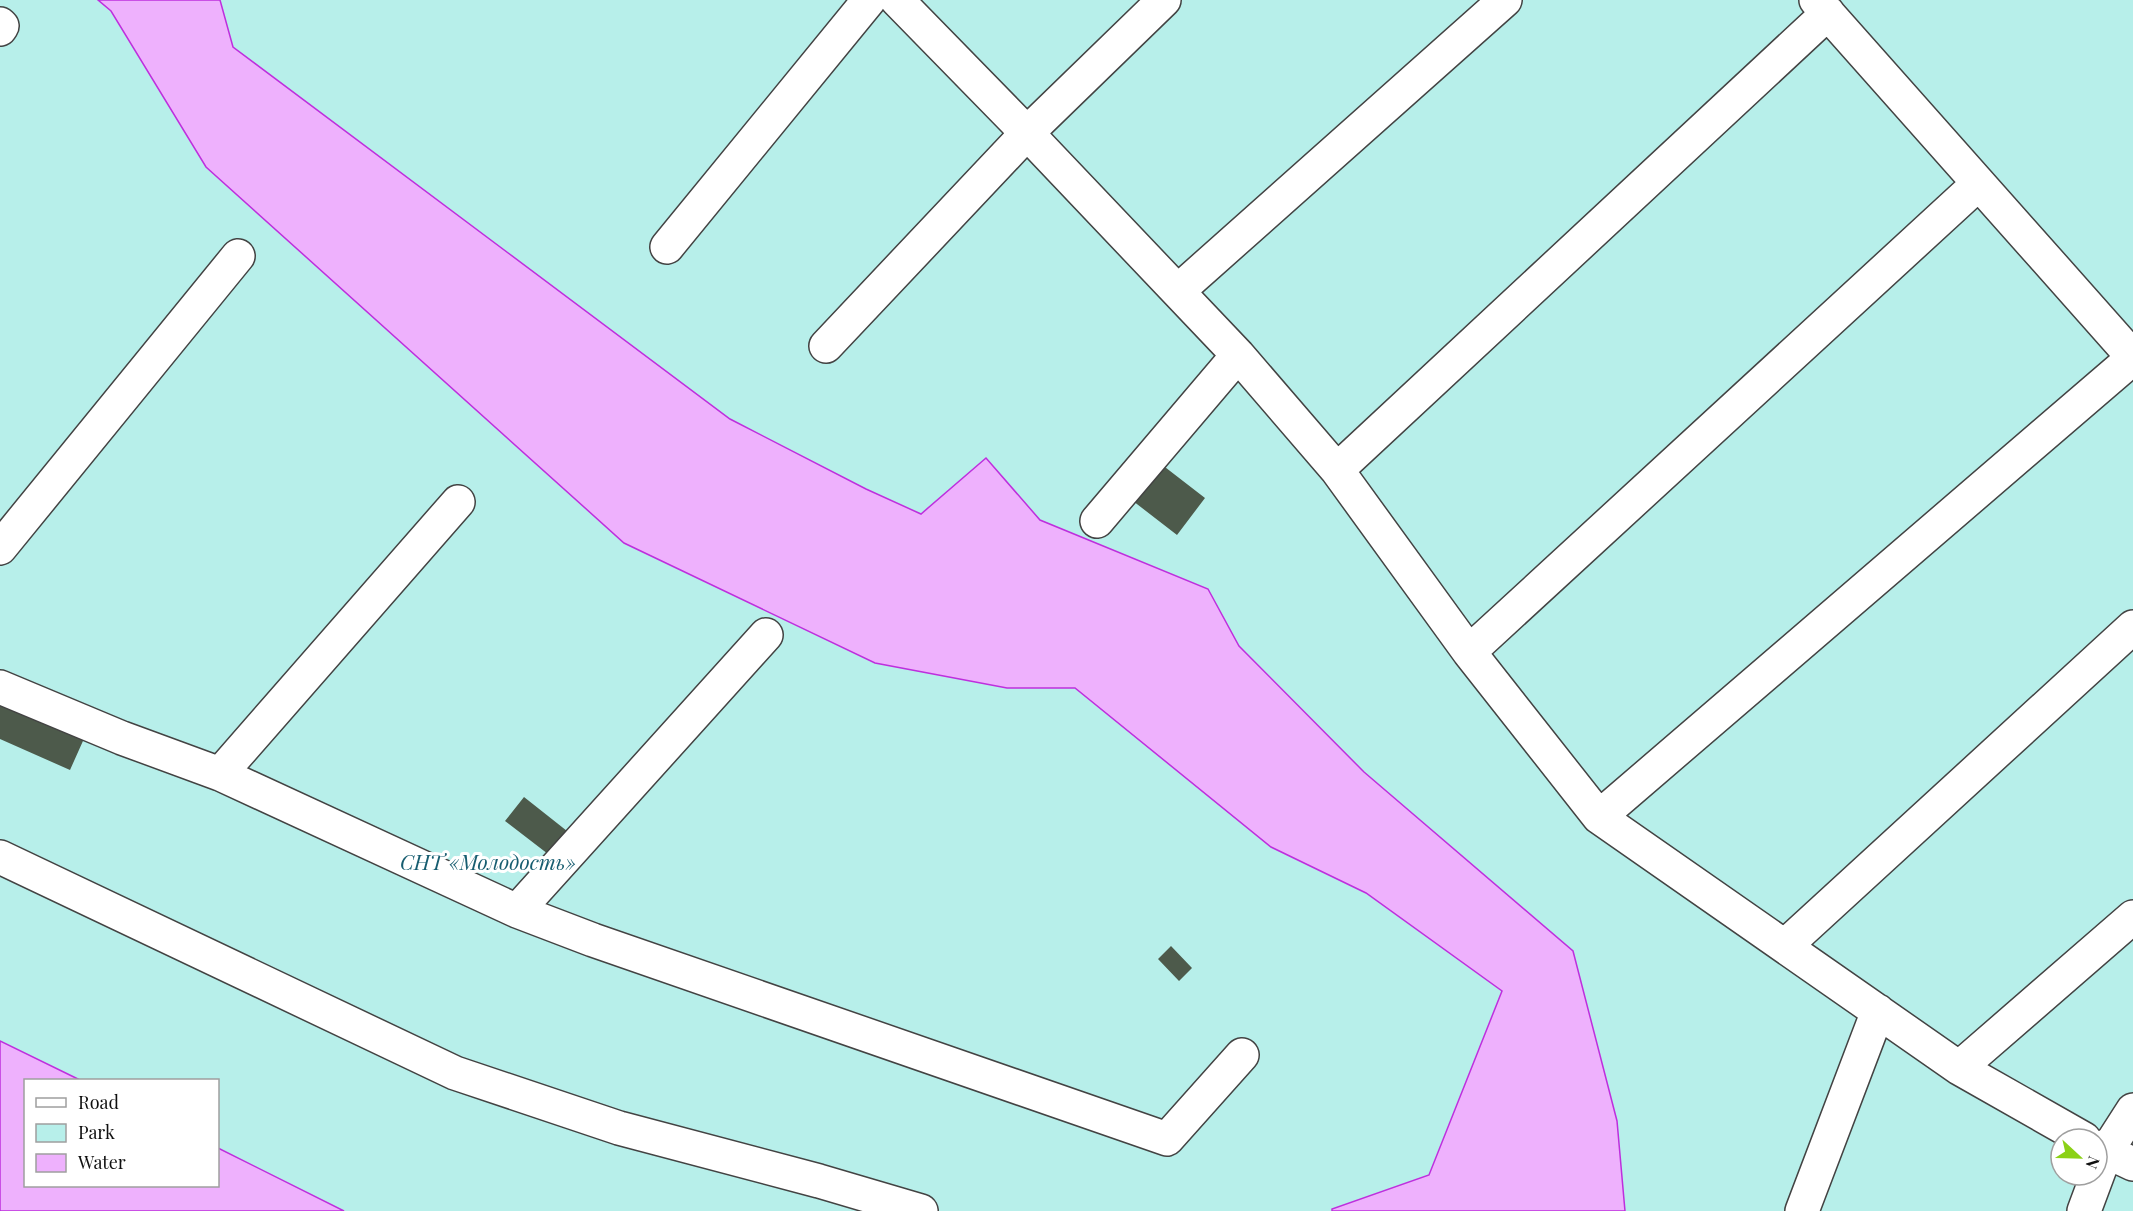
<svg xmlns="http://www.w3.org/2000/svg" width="2133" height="1211" viewBox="0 0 2133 1211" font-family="'Playfair Display',serif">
<rect width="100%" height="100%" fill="#f3fff5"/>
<path fill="#b7efea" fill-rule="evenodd" d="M0,0h2133v1211h-1908l-7,-25v-106h-192l-26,29zM2061,1139h36v36h-36z"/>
<path fill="#eeb1fd" stroke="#be2fdd" stroke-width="1.5" d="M98,0h122l13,47 497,372 136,70 55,25 65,-56 54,62 168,69 31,57 125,126 209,179 44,170 8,90h-293v-2l97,-34 73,-184 -136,-98 -95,-46 -196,-159h-68l-132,-25 -251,-120 -418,-376 -95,-156z
M0,1041l80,39h-54v106h192v-38l126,63h-344z"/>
<path fill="#4d5a4b" d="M1161,464l44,34 -28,37 -44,-34z
M0,697l87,35 -17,38 -70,-31z
M524,797l43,34 -19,23 -43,-33z
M1171,946l21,22 -13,13 -21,-22z"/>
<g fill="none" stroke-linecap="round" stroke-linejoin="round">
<g stroke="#434343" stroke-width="36">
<path id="minor" d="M897,0l130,133 211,222 99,115 132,182 130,165 360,251 125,71
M1816,0l317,357
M0,24l2,2 -2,3
M667,247l202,-247
M1178,291l327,-291
M826,346l201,-213 137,-133
M1337,470l491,-457
M1097,521l141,-166
M0,548l238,-292
M1469,652l509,-468
M0,687l122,51 98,36 297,137 76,29 574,199 75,-84
M220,774l238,-272
M1599,817l534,-459
M0,857l455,216 164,55 200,53 102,30
M517,911l249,-276
M1785,946l348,-319
M1959,1068l174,-151
M2097,1147l36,17
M1802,1211l76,-200
M2084,1211l22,-59 27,-42"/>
</g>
<use href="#minor" stroke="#fff" stroke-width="33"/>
</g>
<g text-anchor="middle" stroke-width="6" stroke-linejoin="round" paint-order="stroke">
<g font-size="21" font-style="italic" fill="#175d70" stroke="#fff">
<text x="488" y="870">СНТ «Молодость»</text>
</g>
</g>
<rect x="24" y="1079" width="195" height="108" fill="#ffffff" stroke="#9f9f9f" stroke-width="1.5"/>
<rect x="36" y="1098" width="30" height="9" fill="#ffffff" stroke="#9f9f9f" stroke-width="1.5"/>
<text x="78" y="1109" font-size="18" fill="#101010">Road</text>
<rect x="36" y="1124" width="30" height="18" fill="#b7efea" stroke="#9f9f9f" stroke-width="1.5"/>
<text x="78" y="1139" font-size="18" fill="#101010">Park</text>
<rect x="36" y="1154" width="30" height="18" fill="#eeb1fd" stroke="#9f9f9f" stroke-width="1.5"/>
<text x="78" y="1169" font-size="18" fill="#101010">Water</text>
<g transform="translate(2079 1157) rotate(112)"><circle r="28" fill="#ffffff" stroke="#9f9f9f" stroke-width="1.5"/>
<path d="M0-4.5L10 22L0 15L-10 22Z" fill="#8bd116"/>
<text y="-9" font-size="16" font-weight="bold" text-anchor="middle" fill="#101010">N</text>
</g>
</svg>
